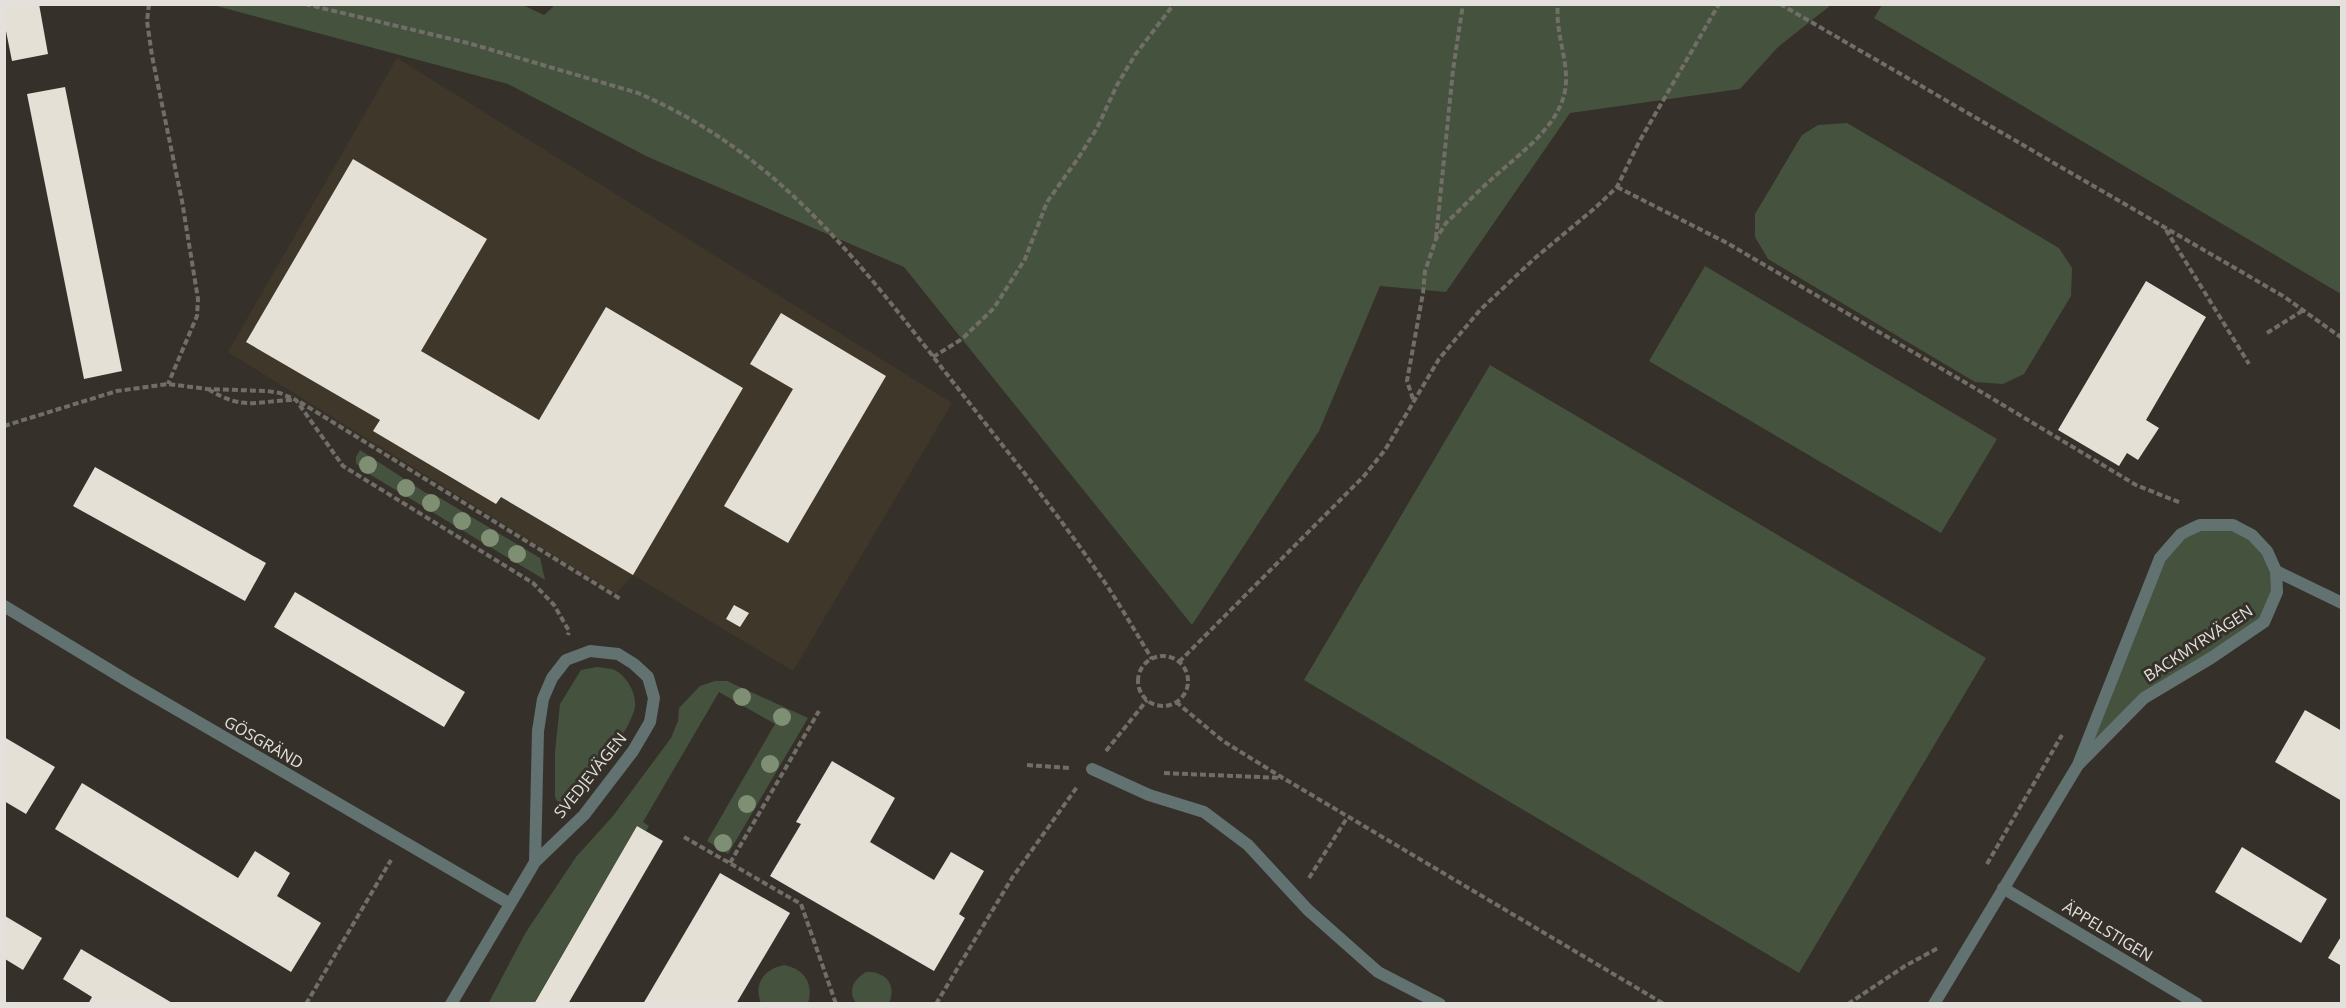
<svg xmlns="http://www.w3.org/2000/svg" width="2346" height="1008" viewBox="0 0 2346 1008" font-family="'Open Sans',sans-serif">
<rect width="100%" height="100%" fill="#35312a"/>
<path fill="#3e372a" d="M397,58l555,345 -159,268 -160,-96 -17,19 -388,-242z"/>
<path fill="#44523e" d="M521,4l23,11 12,-11 1275,1 -53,42 -38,42 -170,24 -124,179 -66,-6 -61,145 -127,194 -288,-358 -256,-110 -140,-73 -295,-79z
M1882,5h459v289l-467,-276z
M1847,123l212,125 13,20 -1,28 -47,78 -21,10 -28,-2 -207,-123 -13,-22v-23l47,-79 16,-10z
M1705,266l292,173 -56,94 -292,-172z
M1490,365l496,293 -187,315 -495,-293z
M360,450l66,43 9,2 105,63 5,22 -184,-111 -5,-6v-6z
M2223,523l31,18 25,36 -18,49 -113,70 -66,63 59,-157 43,-73z
M597,667c6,1 13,1 18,3 14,8 25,29 18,44 -12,32 -45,63 -67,90l-6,2 -5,-9v-45l5,-48 21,-34z
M715,681h12l81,37 -80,136 -21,-13 68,-117 -56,-32 -76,130 6,4 -3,5 -9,-5 -103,177 -46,1 38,-72 50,-75 37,-41 58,-78 7,-17 1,-13 21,-22z
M784,965c20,4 30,18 24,38h-47c-8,-19 3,-34 23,-38z
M866,972c20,-1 31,13 23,31h-33c-9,-12 -2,-24 10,-31z"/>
<path fill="#e5e0d6" d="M4,4h35l9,50 -36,7 -8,-40z
M65,87l57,284 -38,8 -57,-285z
M353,159l134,80 -66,112 118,69 67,-113 137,81 -110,187 -132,-78 -5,7 -123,-73 7,-11 -134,-78z
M2146,281l60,36 -60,103 13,8 -21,32 -11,-7 -8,13 -61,-36z
M781,313l105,63 -98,167 -64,-37 69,-117 -43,-25z
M95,467l171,96 -21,38 -172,-95z
M295,592l170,100 -21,35 -170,-100z
M734,605l15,8 -9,14 -14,-8z
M2305,710l37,21v70l-67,-39z
M4,737l51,30 -29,47 -22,-13z
M832,761l63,37 -25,44 64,38 17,-28 33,19 -25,43 6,4 -31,53 -164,-95 31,-52 -5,-2z
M82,783l156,95 17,-27 35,22 -13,23 44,27 -30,49 -236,-143z
M637,826l26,15 -95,163h-34z
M2242,847l85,52 -26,44 -86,-51z
M720,873l70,40 -54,91h-93z
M5,916l37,22 -19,32 -18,-11z
M2342,935v31l-14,-8z
M81,949l93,55h-86l4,-7 -29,-18z"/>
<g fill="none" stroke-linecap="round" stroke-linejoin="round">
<path stroke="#716e67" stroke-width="4" stroke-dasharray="6 3" stroke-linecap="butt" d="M149,4l-2,17 5,35 30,145 16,98 -1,17 -29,68
M305,4l163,39 170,50c146,63 227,177 322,298 45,58 92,115 134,176 21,29 39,61 58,92
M1780,4l503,292 59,42
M1617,187l110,56 256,150 153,92 45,18
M2166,230l83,134
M1436,238l17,-168 10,-66
M2267,333l35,-22
M933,357l29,-18 32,-31 31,-49 22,-57 32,-45 18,-29 20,-43 18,-30 39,-51
M2341,379l1,-1
M208,389c36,22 47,12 85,11
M1413,399l-6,-18 16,-88 2,-22 11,-32 10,-16c16,-15 31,-31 47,-45 28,-26 71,-54 73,-96 1,-26 -11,-51 -8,-78
M300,402l322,198
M4,426l113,-35 51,-7 39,5 60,2 13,2 16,7 47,66 190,117 21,22 15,26 -1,4
M1138 681a25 25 0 1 1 50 0a25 25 0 1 1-50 0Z
M1179,662l185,-186 21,-26 54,-91 41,-49 55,-52 60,-50 22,-21 22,-45 80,-138
M1176,702l47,39 60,37 381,226
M1106,751l41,-51
M1027,765l42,3
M1164,773l118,5
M684,837l117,67 35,100
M730,863l89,-152
M1987,864l75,-129
M1309,878l38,-60
M306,1004l85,-144
M936,1004l76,-126 65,-91
M1848,1004l57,-38 33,-18"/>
<path stroke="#627271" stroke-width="12" d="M1092,769l57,26 55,17 44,33 60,65 70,62 62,32"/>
<path stroke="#627271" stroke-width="12" d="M2276,571l66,32
M4,606l127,77 378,220
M2003,888l194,116
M451,1004l84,-142 49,-47 49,-64 17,-29 4,-24 -6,-21 -14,-13 -16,-10 -28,-3 -24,9 -14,18 -9,21 -5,32 -3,131
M1934,1004l144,-239 82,-207 21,-24 10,-5 9,-4h33l19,10 15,16 9,20 1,21 -13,30 -53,36 -67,40 -66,67"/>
</g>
<g fill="#7f8f73">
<circle cx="368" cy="465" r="9"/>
<circle cx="406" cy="488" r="9"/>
<circle cx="431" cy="503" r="9"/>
<circle cx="462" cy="521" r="9"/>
<circle cx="490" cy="538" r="9"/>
<circle cx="517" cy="554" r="9"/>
<circle cx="742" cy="697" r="9"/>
<circle cx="782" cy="717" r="9"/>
<circle cx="770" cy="764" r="9"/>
<circle cx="747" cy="804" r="9"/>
<circle cx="723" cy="843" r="9"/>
</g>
<g text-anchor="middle" stroke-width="6" stroke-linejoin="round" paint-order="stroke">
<g font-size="16" fill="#e4e1dc" stroke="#35312a">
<text transform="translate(2198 643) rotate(-33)" y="6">BACKMYRVÄGEN</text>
<text transform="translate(264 742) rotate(30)" y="6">GÖSGRÄND</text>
<text transform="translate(590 775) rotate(-51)" y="6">SVEDJEVÄGEN</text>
<text transform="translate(2108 931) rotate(31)" y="6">ÄPPELSTIGEN</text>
</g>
</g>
<rect width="2346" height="1008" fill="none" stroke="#e4e1dc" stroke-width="12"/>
</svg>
